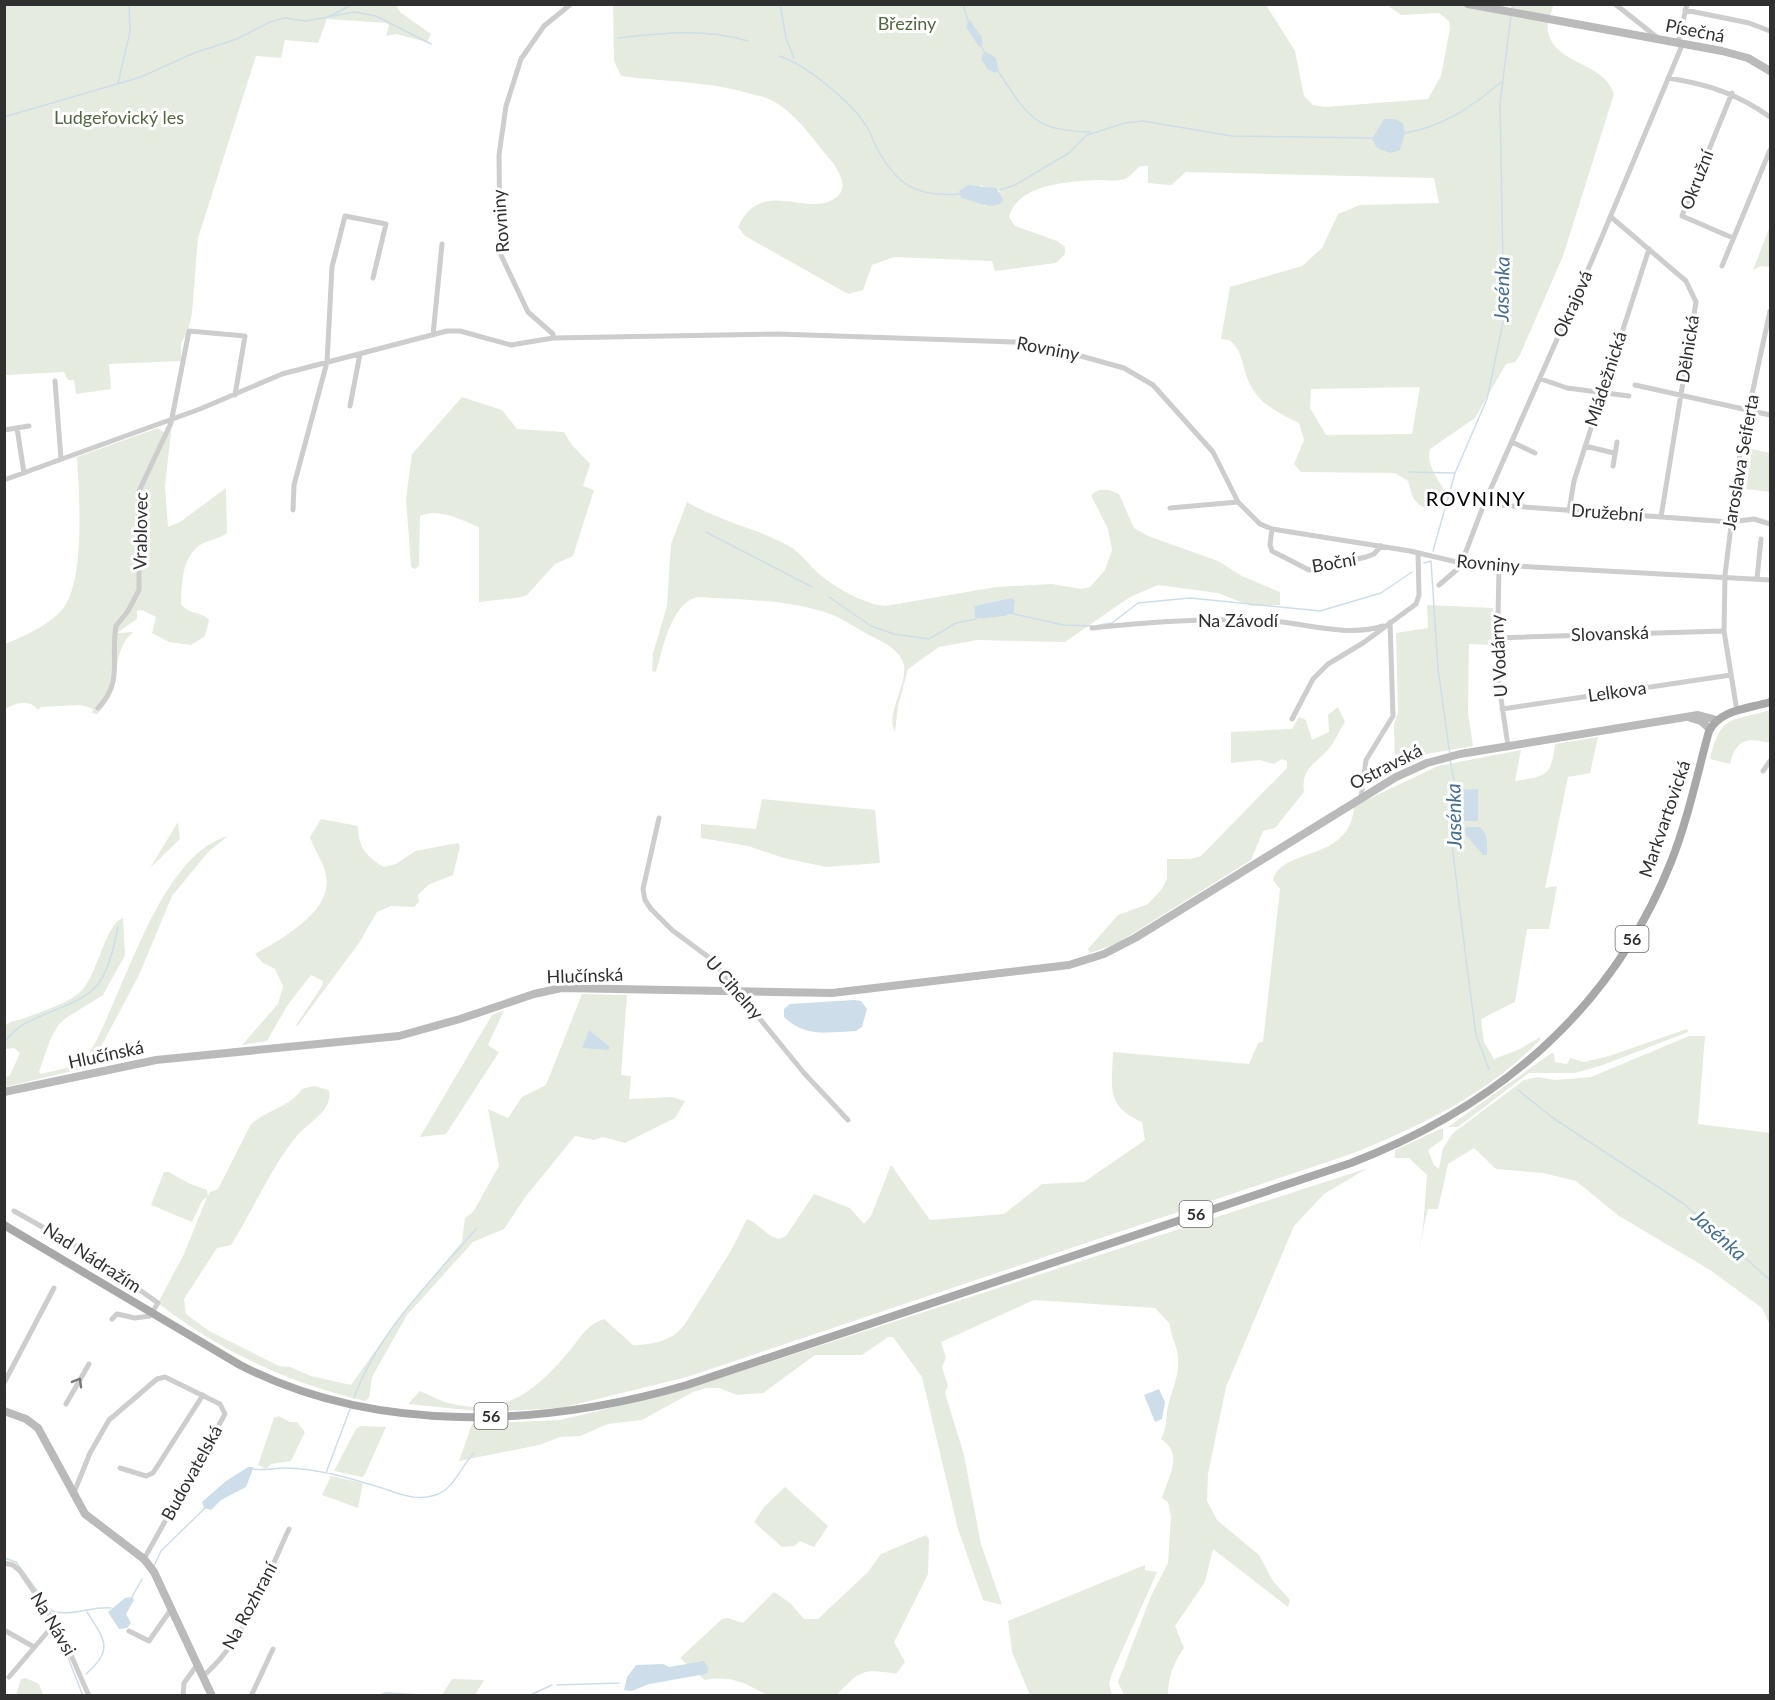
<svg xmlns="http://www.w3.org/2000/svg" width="1775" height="1700" viewBox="0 0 1775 1700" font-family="Lato,sans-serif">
<rect width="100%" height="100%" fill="#fff"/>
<path fill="#e5ecdf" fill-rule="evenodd" d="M1491,4l20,5v-4h42c-1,9 -7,17 -5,27 7,33 55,29 66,62l-51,162 -43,99 -5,7 -9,2 -31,54 -45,31c-4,14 7,29 14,41 -5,16 -16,27 -30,9 -3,-5 -4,-12 -6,-18l-13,-8 -94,-1 -7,-8 10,-24 -5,-17c-19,-9 -38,-18 -48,-37 -9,-15 -7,-36 -22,-46l-8,-1 9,-52 72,-21 20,-18 16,-34 22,-9 79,-2 -5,-25 -248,-6 -15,13 -23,-2v-17h-7c-5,3 -10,10 -14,12 -7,4 -21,2 -28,2 -29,1 -82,4 -90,37l6,9 42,15 8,6v7l-9,9 -61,8 -3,-10 -98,-4 -22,8 -9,25 -15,4 -103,-58 -7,-9c24,-53 72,-6 100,-31 10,-10 1,-24 -5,-33 -18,-21 -35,-48 -60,-62 -6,-4 -15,-5 -22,-7 -42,-13 -86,-12 -130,-18l-7,-15 -1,-56h653l29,46 9,45 9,9 12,2 103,-8 13,-23 9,-48 -1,-7 -10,-8 -38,2 -14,-10zM980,185l20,6 -15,15 -6,-5zM1420,387l-8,47 -86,1 -16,-27 1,-19z
M4,5h392l4,7 31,22 -4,8 -31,-8 -10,2 3,-11 -3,-2 -59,-4 -9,24 -33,-3 -4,18 -25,-2 -58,182 -6,75 -4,18 -7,12v18l-72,3 2,25 -35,5 -2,-14h-6l-4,-8 -59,3z
M1770,226v41l-9,-1 -8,4z
M462,397l40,13 15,19 47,3 8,13 18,19 -7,22 11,4 -21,66 -18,8 -28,31 -5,2 -43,5v-75c-18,-7 -41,-20 -59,-11l-1,50 -4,3 -4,-2 -5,-69 6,-44z
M172,423l-7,63 3,41 12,-5 46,-34 1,45c-8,6 -19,7 -27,12 -19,13 -18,40 -19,59 8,11 20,7 28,16l-4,16 -14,9 -22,-3 -17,-9 4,-16 -14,-7 -5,1v8l-20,14 16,-1c-25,22 -9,57 -36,82l-5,-1 1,-4 -12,-4 -40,2 -3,3c-9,-12 -22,-7 -33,-1v-65c18,-7 51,-22 61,-40 19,-33 13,-110 11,-147l81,-29 9,7z
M1752,449l18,4v39l-24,-3z
M1099,490h10l10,4 15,34 14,8 70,25 24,15 38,16v13l-29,1 -33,-13 -60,-8 -28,12 -65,45 -88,-2 -38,7 -31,22 -10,37 -3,26c-10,-18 12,-46 9,-66 -3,-16 -21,-24 -33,-30 -14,-7 -27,-17 -41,-22 -41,-15 -90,-14 -133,-17 -27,8 -34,52 -41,75l-4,-1 1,-18 14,-47 4,-62 16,-42c32,19 69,26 102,44 11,6 20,19 30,28 19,15 42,29 66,32l111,-19 56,-3 29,5 9,-2 15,-17 7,-20 -4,-21 -17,-34zM1011,598l4,2 -1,14 -38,5 -2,-13z
M1427,605l66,3v37l-24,-1 -1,68 5,34 -46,8 -32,15 -1,-45 4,-11 -2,-80 32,-5z
M1338,707l7,15c-6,9 -11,22 -19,30 -13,13 -25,18 -22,40l-29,36 -12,3 -12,29 -135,84 -26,9 -2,-4 30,-34 30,-11 14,-15 5,-10v-20h23l11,-3 86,-88v-7l-5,-2 -8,5 -14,-4 -29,3v-31l61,-3 7,-12 7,3 6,20 17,-8 -1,-17z
M1770,710v33c-22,-5 -33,-6 -40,21l-20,-5c11,-46 21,-37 60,-49z
M1598,737l-8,36 -22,4 -23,111 12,-2 -8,43h-22l-12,73 -34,17 3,23 10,17 26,-10 20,-12v3c-54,55 -119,86 -189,114l-664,223 -126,31 -74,4 -79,-8 12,-13c8,3 16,8 25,11 59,17 91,-11 126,-53 10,-13 18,-26 33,-30l29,26c19,0 40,-4 52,-21l47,-75 15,-30c11,3 18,17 32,20l7,-3 28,-42 36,14 14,16 7,-8 20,-51 39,55 74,-6 38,-30 42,-2 61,-42 -3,-18c-37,-16 -30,-35 -29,-70l136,12 9,-21 5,-1 17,-153 -7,-9c9,-34 78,-17 81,-74l84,-40 83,-16 -6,31c31,-5 36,-4 40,-37z
M762,799l113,11 5,53 -54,4 -42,-9 -36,-12 -47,-8v-14l55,5z
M321,819l37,7c0,21 8,30 26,41l12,-3 19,-13 43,-8 2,3 -7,29 -25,10 -10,10 1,7 -5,5 -23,-1 -14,6 -18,31 -60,81 -4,3 27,-41 1,-5 -12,-6 -24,31 -20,35 -25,4 36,-41 5,-18 -8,-17 -12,-6 -8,-9c26,-15 78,-42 71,-78 -2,-14 -12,-26 -16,-39z
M178,822l2,17 -30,29z
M228,836l-19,15 -37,45 -33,79 -42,79 -2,4 7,6 -97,23v-9l5,-3 10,-22 -6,-5 -9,1v-23c6,-6 12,-5 20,-8 17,-7 46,-15 58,-29 14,-15 23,-66 40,-71l2,37 -22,40 -37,23 -7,6 -9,16 -11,32 2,2c15,-4 34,-6 46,-17 37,-59 70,-201 141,-221z
M582,994l45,1 -6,80 10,1 -2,23 43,-2 13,4 -10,17 -50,25 -22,-6 -9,3 -19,-4 -49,60 -22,33 -31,13 -66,73 -35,62 -3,21 -4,3c-75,-17 -147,-51 -207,-98l26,-49 23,-57 -5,4 -10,21 -41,-17 13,-33h5l19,11 19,7 1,6 2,-4 8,-3 33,-65c16,-14 39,-17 51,-35l12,-3 15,4c4,22 -21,32 -33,47 -26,32 -43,73 -65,108l-14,3 -33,51 2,15 23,17 70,35 11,1 21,9 40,9 44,-62 67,-81 3,-24 8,-6 26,-46 -11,-57 20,9 14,-21 24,-12z
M504,1010l-16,35 11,7 -53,82 -26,3 72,-122z
M1687,1029l1,3 -85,33 -28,8h-46l-71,54h-10l102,-73 4,-1 1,9 12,2 3,-6 14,4 25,-6z
M1689,1036h16l-7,88 72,9v192l-8,-17 -52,-38 -91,-54 -43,-35 -33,-8 -47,-4 -22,-21 -26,16 -10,45h-10l-11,48 6,-29 4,-53 -18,-17h-14v-8l48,-22v11l-15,11 6,15 5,4 4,-21 10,-15 71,-53 14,-3 17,3 36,-3z
M1368,1168l-44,26 -30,32 -68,161 -18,87 -1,27 10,19 42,35 14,26 17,19 -2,7 -75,-58 -8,33 -30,44 9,22c-11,16 -16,29 -16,47h-44l-6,-13 33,-86 17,-33 3,-47 -3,-14 -6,-4c7,-23 22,-44 -1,-59 5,-10 5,-16 6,-27 3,-21 13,-33 11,-56 -1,-11 -8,-20 -8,-32l-15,-16 -121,-8 -93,42 5,16 -4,9 6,19 -3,7 19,62 17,89 21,61 -19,-5 -25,-71 -36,-152 -29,-40h-5l-26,18h-47l-52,38 -26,2 -18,-7h-13l-13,4 -51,28 -34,4 -28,12 -20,1 -21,8 -80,16 13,-37 88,-4 120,-29z
M279,1416l11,6h7l8,10 -14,29 -20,3 -5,5 -8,-4 16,-47z
M361,1426l25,1 -21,47 -3,3 -28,-6 22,-42z
M331,1476l32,7 -5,25 -36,-13z
M785,1487l43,39 -14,21 -14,-6 -6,5 -12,1 -28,-25 10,-15z
M926,1535l3,4 -1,35 -34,68 11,20 -9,12c-34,-6 -36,-3 -59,21 -12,0 -62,4 -70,0 -22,-12 -36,-20 -62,-15l-25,-22 42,-39 6,-1 15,5 31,-31 16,11 14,16h14l50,-47 13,-18z
M1145,1565v5l12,2 -44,99 -4,12 3,12h-82l-18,-43 -4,-31z
M26,1678l13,6 4,11h-27l5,-16z
M452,1679l32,1 -9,15h-33z"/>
<path fill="#cddeea" d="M969,19l12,17 2,8 -4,3 -13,-20z
M985,51l11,7 3,13 -4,2 -8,-4 -6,-11z
M1384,119h11l8,4 2,11 -5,16 -9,3 -14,-5 -5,-9z
M968,185l28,3 7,11 -1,4c-15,7 -26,-2 -41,-5l-2,-7z
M1011,598l4,2 -1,14 -39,5 -1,-13z
M1478,789v32h-19l-2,-31z
M1468,827h12c9,9 7,17 7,28h-4l-17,-20 -1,-7z
M854,1000l7,1 6,8 -5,18 -6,4c-27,1 -51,7 -72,-14v-8l6,-5z
M589,1030l21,17 -2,3 -26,-2z
M1159,1389l6,13 -3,17 -7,3 -11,-27z
M248,1467h5v2l-7,18 -25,13 -10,10 -7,-2 -2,-6 24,-21z
M132,1597l2,3 -8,14 5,9 -4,5 -8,1 -11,-17 17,-14z
M704,1661l5,8 -3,5 -57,10 -17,7 -8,-1 3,-13 9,-12 27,-1 6,3z"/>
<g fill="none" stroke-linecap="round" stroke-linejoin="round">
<path stroke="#cddeea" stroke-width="1.5" d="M780,4l6,34 8,20
M963,4l5,17
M1513,8v-4
M332,16l23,-4 21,4 55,28
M618,38c45,-5 87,-10 130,3
M980,44l5,9
M779,56c25,7 72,46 86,68 5,6 7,14 10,21 21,39 40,53 85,49
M998,71c29,44 36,60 92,61
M118,83l12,-51 -1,-28
M4,117l137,-40 53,-24 43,-14 33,-17 15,-4 20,3 23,-4 25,-13
M1405,133c38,-6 68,-27 96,-51
M1000,190l15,-5 54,-32 18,-18 38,-12 18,-2 89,15 142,2
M1409,472l46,1
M706,532l106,55
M1433,551l22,-78 32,-74 17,-81 -4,-215 11,-87
M1431,561l7,108 12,86
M1424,563l7,-2
M829,597l42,29 23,8 35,5 27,-16 20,-4
M1014,614l50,11 28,1
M981,618l25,-3
M1099,625l13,-2 26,-20 52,-5 130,13 61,-18 31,-21
M1450,760l4,21 -2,64 15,122 9,68 13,34
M4,1041c7,-5 14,-15 22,-18 62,-30 77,-19 92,-96
M1518,1090l35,28 131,86 86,76
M354,1398c23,-65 78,-118 122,-169
M253,1469c11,2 20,-1 32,-1 33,0 71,12 103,22 16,6 33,11 50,4 16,-6 24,-29 36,-41
M326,1473l24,-64
M4,1558l12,4 36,49c20,6 39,-5 59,-3
M154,1566l7,-15 44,-43
M132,1597l10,-18
M58,1632l25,64
M86,1674c28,-24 19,-34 1,-62
M557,1685l62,-2
M377,1696l9,-3 57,3
M528,1696l24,-11"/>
<path stroke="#cdcdcd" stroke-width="5" d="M1615,4l43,34
M1685,10l64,13 21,8
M1678,43l9,-39
M1668,78c39,6 70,16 102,39
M1732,93l-50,123 51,22
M1611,217l75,64 10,21 -35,215
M1722,266l48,-116
M433,335l9,-91
M553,338v-4l-25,-22 -28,-59 -1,-98 7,-49 15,-47 23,-33 27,-22
M1541,379l26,9 62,8
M55,381l6,78
M1635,385l135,30
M350,406l10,-52
M17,428l7,45
M4,430l25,-4
M1512,442l23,11
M1585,446l29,7
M1613,466l4,-24
M4,480l196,-71 82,-35 165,-43h13l51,14 42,-7 225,-4 236,8 63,13 47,13 29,17 60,67 25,50 22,22 12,5 138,22 51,12 309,17
M1484,504l246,18 24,-3 16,5
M1170,508l68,-6
M293,510l1,-25 33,-123 5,-95 13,-51 41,8 -13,54
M1569,511l5,-30 75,-232
M1272,529l-2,16 2,6 37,19 57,-13 8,-3 7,-8
M1499,566l-2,105 11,75
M1757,579l4,-40
M1439,585l21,-18 24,-63 109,-246 90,-215
M1092,628c57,-6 114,-10 171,-8 39,2 81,18 120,6
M1495,638l229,-7
M1736,705l-12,-74 1,-56 16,-130 29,-134
M98,708c26,-26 12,-51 18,-82l12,-15 11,-21v-99l32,-68 18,-92 56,5 -10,59
M1502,709l229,-34
M1292,719l21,-40 15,-15 35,-21 53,-39 3,-9 -1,-42
M1763,771l7,-10
M1361,797l5,-37 27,-44 -3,-94
M659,818l-16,71 2,11 6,9 21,21 39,29 93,114 44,47
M14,1211l71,40 73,52 -8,13 -15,2 -18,-4 -5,5
M4,1383l50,-95
M66,1404l23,-40
M120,1468l26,8 7,-3 50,-78
M73,1495l17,-42 19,-33 48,-41 8,-2 55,27 5,10 -81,145
M4,1563l9,2 7,6 40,59 29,66
M4,1630l30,17
M129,1631l20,10 23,-33
M9,1677l47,-55
M202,1677c44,-37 63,-97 87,-148
M183,1696l1,-13 13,-18
M251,1696l22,-47"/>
<path stroke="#bababa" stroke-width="8" d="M1468,4l254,47 26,7 22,13
M1691,718l10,3 9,8
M4,1092l152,-32 243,-24 61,-17 74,-25 27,-6 271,5 237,-28 35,-11 31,-16 261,-161 31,-14 33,-9 238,-39 19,5
M4,1411l22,8 12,9 47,86 59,45 10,13 58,124"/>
<path stroke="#a8a8a8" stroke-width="8" d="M4,1225l236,140c136,70 303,62 447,20l664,-222c146,-56 261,-153 320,-301 17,-43 26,-87 38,-131 12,-22 39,-22 61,-29"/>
</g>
<defs><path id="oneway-chevron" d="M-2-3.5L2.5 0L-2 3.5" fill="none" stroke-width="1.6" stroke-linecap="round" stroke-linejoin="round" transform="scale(1.5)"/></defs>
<use stroke="#777" href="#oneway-chevron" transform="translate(78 1382) rotate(-60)"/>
<g text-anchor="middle" stroke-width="6" stroke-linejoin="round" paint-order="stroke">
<g fill="#fff" stroke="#6e6e6e" stroke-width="1.5">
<rect x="1615.5" y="926" width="33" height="26" rx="4.5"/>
<rect x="1179.5" y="1201" width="33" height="26" rx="4.5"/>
<rect x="474.5" y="1403" width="33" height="26" rx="4.5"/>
</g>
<g font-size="16" font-weight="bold" fill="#303030">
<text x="1632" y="945">56</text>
<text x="1196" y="1220">56</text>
<text x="491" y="1422">56</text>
</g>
<g font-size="18" fill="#526840" stroke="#fff">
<text x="907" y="30">Březiny</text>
<text x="119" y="124">Ludgeřovický les</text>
</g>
<g font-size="18" fill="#303030" stroke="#fff">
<text transform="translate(1695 31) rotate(11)" y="6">Písečná</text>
<text transform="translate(1697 180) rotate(-69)" y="6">Okružní</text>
<text transform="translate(501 221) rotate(-94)" y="6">Rovniny</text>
<text transform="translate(1573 304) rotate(-66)" y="6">Okrajová</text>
<text transform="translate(1048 349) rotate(11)" y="6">Rovniny</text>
<text transform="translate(1688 349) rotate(-81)" y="6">Dělnická</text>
<text transform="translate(1606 379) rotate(-72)" y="6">Mládežnická</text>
<text transform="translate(1741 462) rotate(-80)" y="6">Jaroslava Seiferta</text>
<text transform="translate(1607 513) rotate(4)" y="6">Družební</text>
<text transform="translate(141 531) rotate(-89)" y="6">Vrablovec</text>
<text transform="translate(1334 563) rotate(-10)" y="6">Boční</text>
<text transform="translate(1488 564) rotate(5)" y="6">Rovniny</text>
<text x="1238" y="627">Na Závodí</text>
<text transform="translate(1610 634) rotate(-2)" y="6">Slovanská</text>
<text transform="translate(1499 656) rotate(-93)" y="6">U Vodárny</text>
<text transform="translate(1617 692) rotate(-8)" y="6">Lelkova</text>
<text transform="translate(1386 767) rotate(-27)" y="6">Ostravská</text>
<text transform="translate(1665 819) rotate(-71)" y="6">Markvartovická</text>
<text transform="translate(585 976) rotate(-2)" y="6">Hlučínská</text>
<text transform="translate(734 988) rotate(49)" y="6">U Cihelny</text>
<text transform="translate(106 1055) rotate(-12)" y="6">Hlučínská</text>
<text transform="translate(92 1258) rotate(33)" y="6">Nad Nádražím</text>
<text transform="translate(192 1473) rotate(-61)" y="6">Budovatelská</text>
<text transform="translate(250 1606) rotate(-62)" y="6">Na Rozhraní</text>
<text transform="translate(53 1624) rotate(59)" y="6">Na Návsi</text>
</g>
<g font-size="20" font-style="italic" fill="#436e8c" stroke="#fff">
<text transform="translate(1502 289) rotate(-89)" y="7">Jasénka</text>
<text transform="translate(1454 816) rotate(-91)" y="7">Jasénka</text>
<text transform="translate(1719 1235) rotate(42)" y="7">Jasénka</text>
</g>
<g font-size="20" letter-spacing="1.5" fill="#000" stroke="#fff">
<text x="1476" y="506">ROVNINY</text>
</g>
</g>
<rect width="1775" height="1700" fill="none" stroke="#303030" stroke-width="12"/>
</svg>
